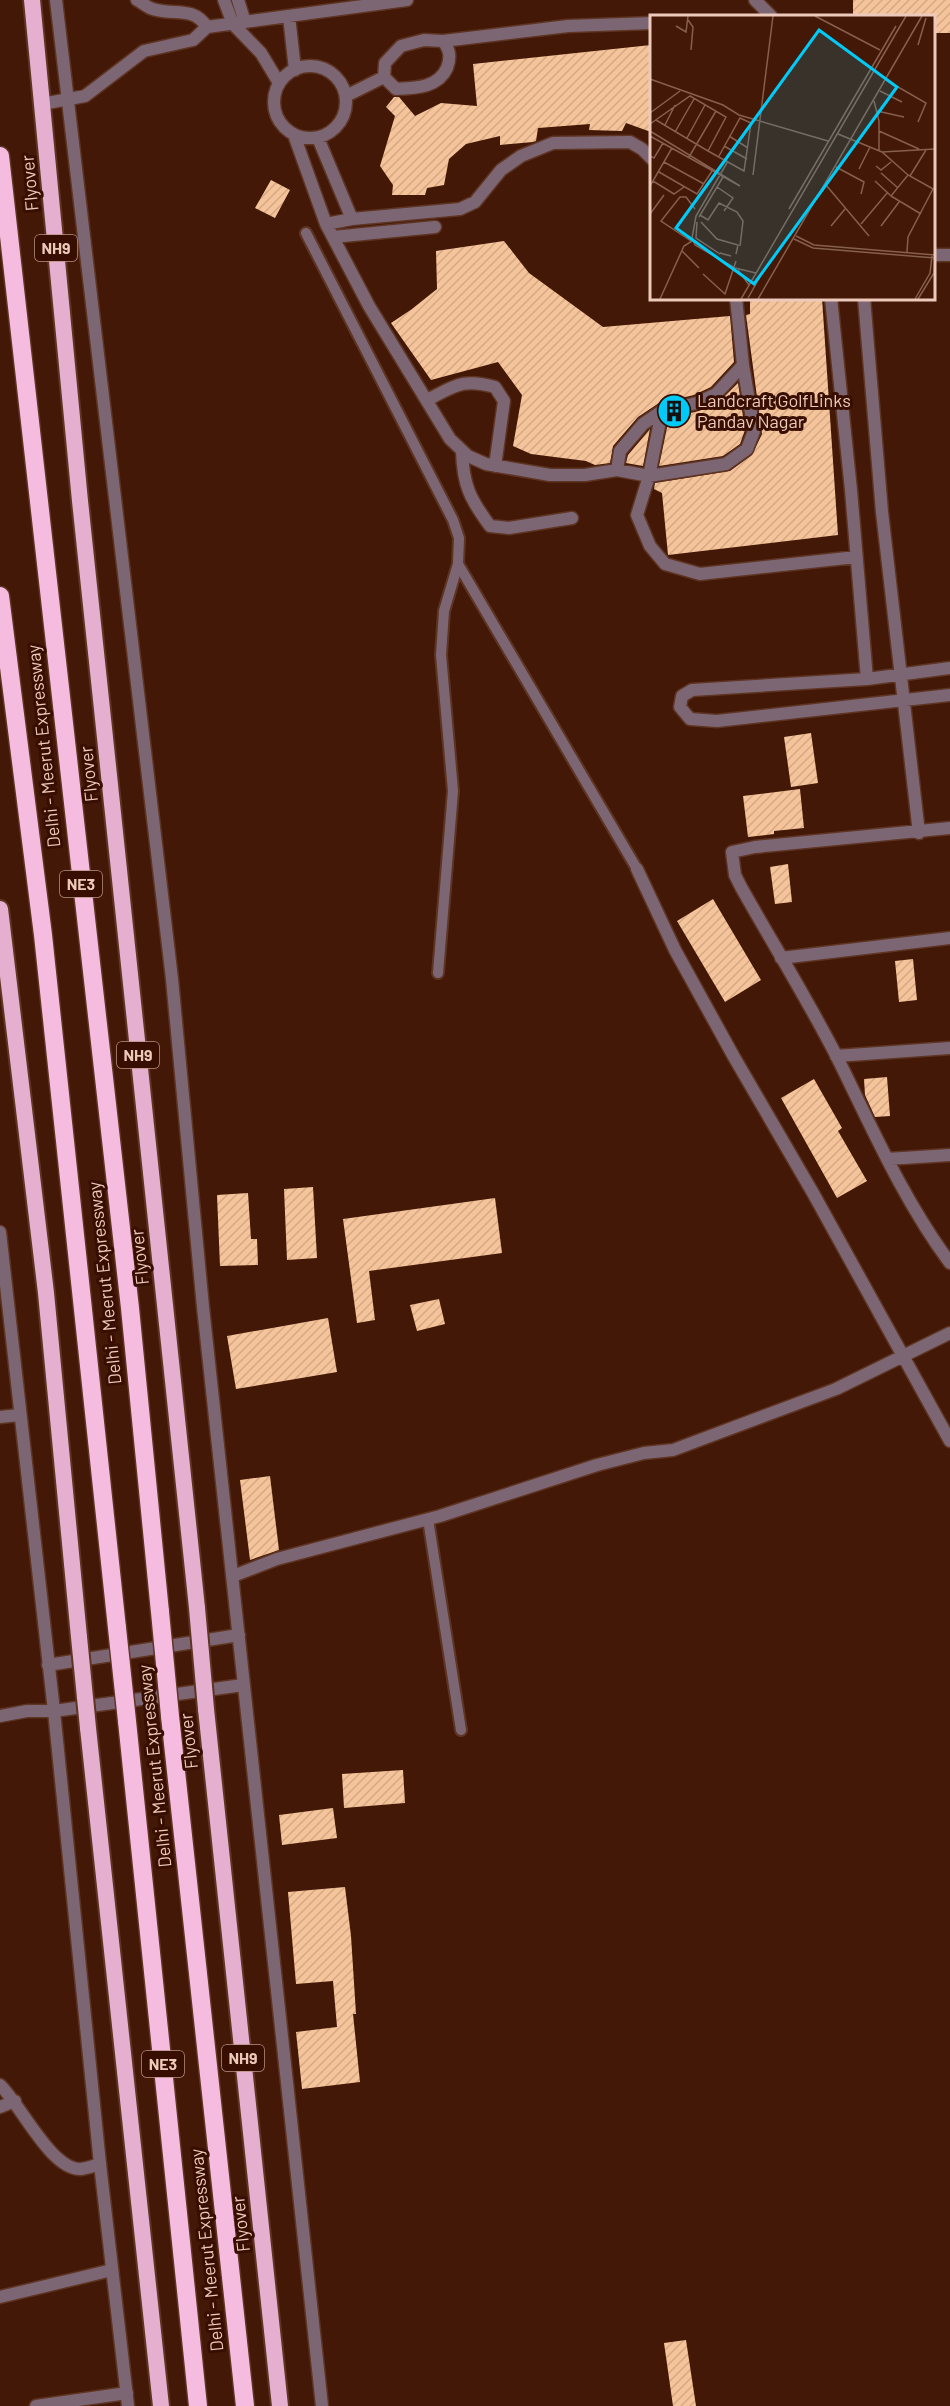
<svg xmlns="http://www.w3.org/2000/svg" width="950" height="2406" viewBox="0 0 950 2406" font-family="Barlow,sans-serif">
<defs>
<pattern id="building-hatch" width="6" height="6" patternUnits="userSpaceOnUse" patternTransform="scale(1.5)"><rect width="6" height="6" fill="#f6c49a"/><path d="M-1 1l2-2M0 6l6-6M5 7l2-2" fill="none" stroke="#d3a986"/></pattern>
</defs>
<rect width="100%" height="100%" fill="#431806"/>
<path fill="url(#building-hatch)" d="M853,0h97v33h-17v-17h-80z
M651,45v87l-25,-9 -4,8 -33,-1 1,-6 -52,4 -2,13 -3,1 -33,3v-9l-34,8 -17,15 -5,26 -17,3 -2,7h-33l1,-10 -13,-19 15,-50 -9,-9 8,-10h5l16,19 26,-13 36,3 -4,-42z
M271,180l19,10 -15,28 -20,-10z
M504,241l25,32 74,54 127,-11 4,46 -23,25 -17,8 -35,8 -21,14 -25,29 -3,17 -15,2 -9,-4 -55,-7 -18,-8 9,-51 -24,-33 -67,18 -40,-57 21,-14 25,-20 -1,-38z
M750,298h72l16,237 -170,20 -6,-62 -8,-4 1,-6 75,-12 22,-16 10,-21 -16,-119 4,-1z
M738,383l7,47 -5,14 -17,12 -64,10 10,-48 30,-7 21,-10z
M650,429l-7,37 -17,-3 2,-8z
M811,733l7,50 -27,4 -7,-50z
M800,789l4,39 -30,3v3l-26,3 -5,-41z
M788,864l4,38 -17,2 -5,-37z
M713,899l48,81 -36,22 -48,-81z
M913,959l4,41 -18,2 -4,-41z
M887,1077l3,39 -15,1 -10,-22 -1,-16z
M814,1079l28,49 -4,3 29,50 -30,17 -56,-100z
M313,1187l4,71 -30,2 -3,-71z
M248,1193l3,46h6l1,26 -38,1 -3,-71z
M495,1198l7,55 -133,18 6,49 -18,3 -14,-104z
M439,1299l6,25 -28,7 -7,-26z
M328,1318l9,54 -101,17 -9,-53z
M270,1476l9,74 -29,10 -10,-80z
M403,1770l2,33 -61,5 -2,-34z
M333,1808l4,30 -55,7 -3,-30z
M345,1887l6,49 5,78h-3l7,68 -58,7 -6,-57 41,-5 -4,-46 -37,3 -8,-92z
M686,2340l10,66h-23l-9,-63z"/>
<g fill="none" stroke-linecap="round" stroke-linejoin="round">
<g stroke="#5e3423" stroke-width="14">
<path id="service" d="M306,233l147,287 6,18 -1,26 -14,47 -3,44 12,136 -15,182
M458,564l179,305
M428,1519l33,211"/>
</g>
<g stroke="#5e3423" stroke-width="15">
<path id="minor" d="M137,0c4,2 9,6 13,8 21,9 42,-4 57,19
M224,0l9,24 28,29 18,30
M238,0l7,22
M755,0l16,16
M289,16l6,54
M424,40l19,1c7,9 8,16 4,27 -9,20 -32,20 -51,21l-12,-12 1,-14 16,-17z
M443,41l125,-15 84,-3
M274 102a36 36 0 1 1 72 0a36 36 0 1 1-72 0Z
M346,96l38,-19
M42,104l43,-8 59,-45 49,-11 14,-13 200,-27
M294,135l32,89 26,-5
M318,138l34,81 108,-10 15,-7 26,-32 20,-14 32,-13 77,-1 12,7 10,10
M326,224l43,82 81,133 18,17 18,8 64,11h35l32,-5 32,6 77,-12 21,-15 7,-18 -11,-66 -7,-67
M333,237l102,-10
M934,255h16
M831,298l20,192 16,189
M864,298l18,214 37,321
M427,400c28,-14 35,-22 68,-13l9,14 -9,65
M662,411l-13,65 -12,39 13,31 15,18 35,10 156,-17
M462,451c1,34 8,48 28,75l19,2 63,-10
M617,470l3,-19 23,-27 19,-13 35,-8 19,-9 27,-29
M950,668l-83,11 -175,11 -10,6 -2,11 10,12 27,2 233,-26
M950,828l-195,19 -23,5 3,23 6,12c32,57 67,113 97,172 34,69 66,142 112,204
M637,869l38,81 59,107 79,136 137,248
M781,958l169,-20
M836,1056l114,-8
M887,1159l63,-4
M0,1417l19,-2
M233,1576l44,-17 163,-43 157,-51 47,-12 29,-3 163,-61 114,-56
M0,1716l27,-5h27
M0,2085c21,20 51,85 81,84 6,-1 13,-3 19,-5
M0,2107l15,-6
M0,2297l112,-27
M36,2406l91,-13"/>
</g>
<g stroke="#5e3423" stroke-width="15">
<path id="tertiary" d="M56,0l116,979 31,328 119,1099
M0,1232l54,479 46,453 28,242
M48,1665l191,-30
M54,1711l189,-26"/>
</g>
<g stroke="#5e3423" stroke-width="20">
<path id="trunk" d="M32,0l48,501 117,1107
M0,909l46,384 33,344
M206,1709l74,697
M88,1728l73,678"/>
</g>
<g stroke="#5e3423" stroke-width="21">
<path id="motorway" d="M0,156l130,1152 30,304
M0,596l43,339 74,693
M170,1716l75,690
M127,1721l71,685"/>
</g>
<use href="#service" stroke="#7d6674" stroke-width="10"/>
<use href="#minor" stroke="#7d6674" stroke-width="12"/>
<use href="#tertiary" stroke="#7d6674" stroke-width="12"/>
<use href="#trunk" stroke="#e5b0d0" stroke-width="16"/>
<use href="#motorway" stroke="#f6bce0" stroke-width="18"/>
<g stroke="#5e3423" stroke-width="20" stroke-linecap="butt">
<path id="trunk-bridge" d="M197,1608l9,101
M79,1637l9,91"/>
</g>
<g stroke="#5e3423" stroke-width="21" stroke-linecap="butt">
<path id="motorway-bridge" d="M160,1612l10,104
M117,1628l10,93"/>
</g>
<use href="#trunk-bridge" stroke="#e5b0d0" stroke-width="16"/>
<use href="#motorway-bridge" stroke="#f6bce0" stroke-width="18"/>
</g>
<defs>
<g id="building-disc" transform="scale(1.725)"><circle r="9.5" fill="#00cbf8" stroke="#380e00"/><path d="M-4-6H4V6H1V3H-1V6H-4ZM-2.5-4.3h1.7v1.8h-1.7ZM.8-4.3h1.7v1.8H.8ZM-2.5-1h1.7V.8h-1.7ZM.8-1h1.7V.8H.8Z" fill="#111"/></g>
</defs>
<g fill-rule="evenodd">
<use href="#building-disc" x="674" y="411"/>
</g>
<g text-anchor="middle" stroke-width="6" stroke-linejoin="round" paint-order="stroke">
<g fill="#380e00" stroke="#b79183" stroke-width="1.5">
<rect x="35" y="235" width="42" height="26" rx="4.5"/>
<rect x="60" y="871" width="42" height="26" rx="4.5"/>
<rect x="117" y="1042" width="42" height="26" rx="4.5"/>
<rect x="222" y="2045" width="42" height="26" rx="4.5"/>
<rect x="142" y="2051" width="42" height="26" rx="4.5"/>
</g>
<g font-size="16" font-weight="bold" fill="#edc9bb">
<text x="56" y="254">NH9</text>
<text x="81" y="890">NE3</text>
<text x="138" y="1061">NH9</text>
<text x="243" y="2064">NH9</text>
<text x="163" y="2070">NE3</text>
</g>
<g font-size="18" fill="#edc9bb" stroke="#380e00">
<text transform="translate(30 183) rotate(-95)" y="6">Flyover</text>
<text transform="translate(44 746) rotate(-96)" y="6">Delhi - Meerut Expressway</text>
<text transform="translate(89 774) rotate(-96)" y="6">Flyover</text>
<text transform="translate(140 1257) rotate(-96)" y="6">Flyover</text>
<text transform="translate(105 1283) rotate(-96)" y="6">Delhi - Meerut Expressway</text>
<text transform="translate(189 1741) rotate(-96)" y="6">Flyover</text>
<text transform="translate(155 1766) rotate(-96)" y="6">Delhi - Meerut Expressway</text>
<text transform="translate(241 2224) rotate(-96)" y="6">Flyover</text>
<text transform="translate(207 2250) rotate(-96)" y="6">Delhi - Meerut Expressway</text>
</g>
<g font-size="18" fill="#edc9bb" stroke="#380e00" text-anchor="start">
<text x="697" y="407">Landcraft GolfLinks<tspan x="697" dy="21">Pandav Nagar</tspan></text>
</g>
</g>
<g transform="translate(650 15)">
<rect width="285" height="285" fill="#431806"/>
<path fill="none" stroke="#875f4e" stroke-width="1.5" d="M165,1l65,34M38,5l5,7 -2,23M26,11l10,6 2,-16M268,30l8,-27M0,64l73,26 16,10 89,26M236,65l40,23 -8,19M230,76l22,11M224,86l5,20v29M227,96l27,6M0,98l30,-22M6,105l20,12 32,19 36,20 7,-48 -11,-5 -21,38M0,109l40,-28 36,21 -18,34M15,110l10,-20M0,116l90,55 -90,-50M229,116l40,18M25,117l19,-33M188,119l44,18 26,23 27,15M79,121l19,12M37,123l18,-33M74,131l23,13M232,137l53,-3M0,141l4,2 9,-15M39,142l27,-46M78,146l-32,55 -4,22 3,7 40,23 21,5M14,147l40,22M226,151l5,4 10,-8M186,152l28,15 -3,12M209,154l11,-22M9,157l38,22 15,-23M231,158l17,15M103,160l20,-159M260,161l16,-26M3,166l21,13 10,-7M225,166l16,15 17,-21M176,170l43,51M0,171l22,-38M67,172l16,11 -9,13M241,181l30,18M139,194l107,-183M0,199l14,-19M50,200l8,5 11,-17 18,9 6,9 -3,25M49,202l24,-40M47,207l-1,16 24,16M51,207l16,17 21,6 -2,9M211,209l27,-32M181,211l14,-17M231,211l18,-24M146,221l18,9 121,10M144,224l19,9 122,10M41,226l-30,-20 19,-24h6l9,12M32,236l17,17M257,237l1,-15 25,-48M77,240l-7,-2 11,3M88,255l11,15M53,259l22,20 11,-33M98,283l13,-23M10,284l24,-53 8,-5M91,284l165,-283M108,284l164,-283M265,284l15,-26 2,-17M268,284l16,-26 1,-12"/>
<path fill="#00cbf8" fill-opacity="0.15" stroke="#00cbf8" stroke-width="3" d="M169,15l78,57 -143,197 -78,-56z"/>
<rect width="285" height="285" fill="none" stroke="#edc9bb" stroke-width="3"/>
</g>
</svg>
